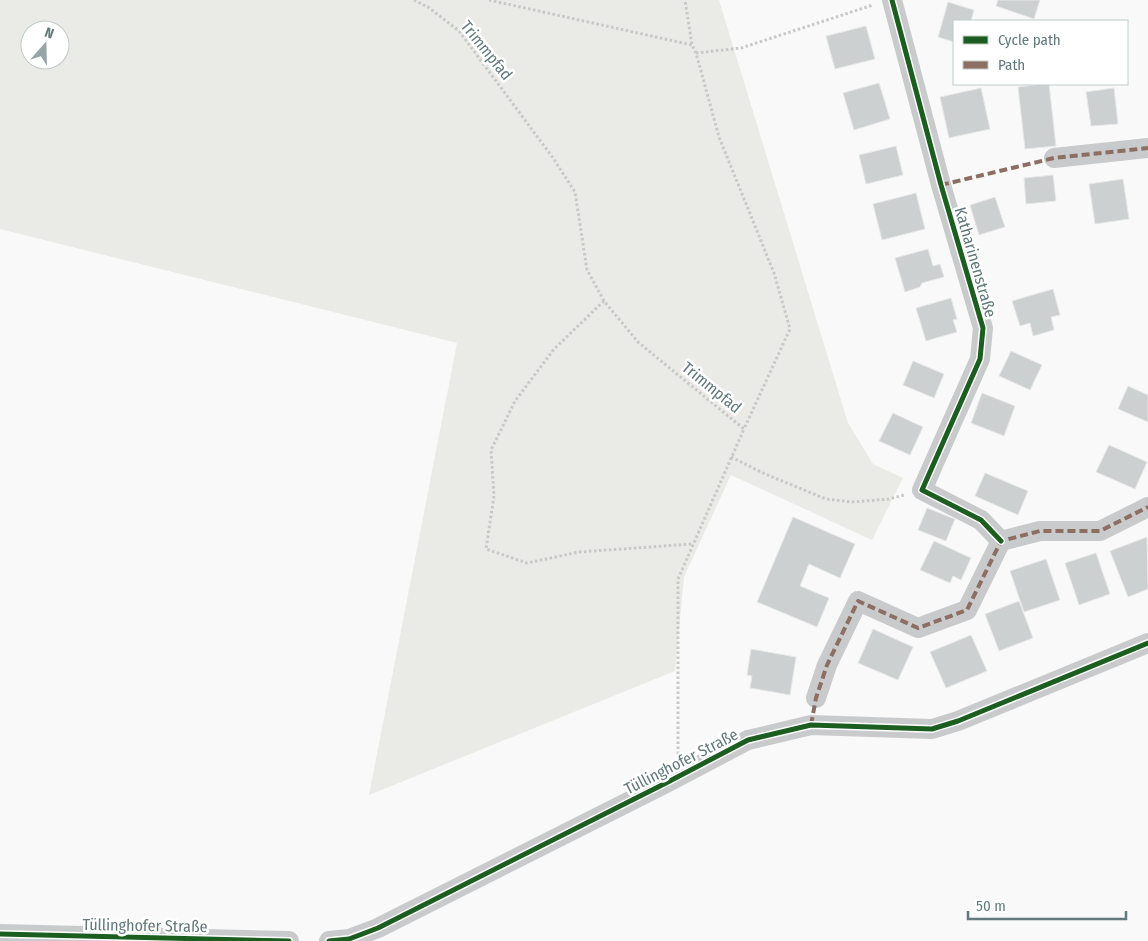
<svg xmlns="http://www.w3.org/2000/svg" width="1148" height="941" viewBox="0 0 1148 941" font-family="'Fira Sans Condensed',sans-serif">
<rect width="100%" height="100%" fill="#f9f9f9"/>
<path fill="#eaebe6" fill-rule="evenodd" d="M0,0h719l129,423 25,41 30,14 -31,62 -141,-65 -47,102 -9,94 -306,124 88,-452 -457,-114zM30,30h30v30h-30z"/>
<path fill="#cdd0d0" stroke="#e8e8e8" d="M998,0h42l-6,19 -38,-13z
M948,2l26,8 -3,11h-17v21l-16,-5z
M866,26l9,33 -40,10 -9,-33z
M879,83l11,36 -36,11 -11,-37z
M1043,84h6l7,62 -31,3 -7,-62z
M981,88l9,41 -41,9 -9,-41z
M1114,88l4,36 -27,2 -5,-34z
M896,146l7,29 -37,9 -7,-29z
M1053,175l3,26 -30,3 -2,-26z
M1123,179l6,40 -34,5 -6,-40z
M916,193l9,36 -43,11 -9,-36z
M995,197l10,30 -26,8 -9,-30z
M928,249l5,17 7,-2 4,13 -22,6 -2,4 -15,5 -10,-34z
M1053,289l7,26 -9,2 3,13 -21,6 -3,-13 -10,3 -8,-25z
M951,298l6,21 -4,1 4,12 -31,9 -10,-33z
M1011,351l31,14 -12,25 -31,-14z
M913,361l31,13 -10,24 -31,-13z
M1128,386l20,9v27l-30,-13z
M982,393l33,13 -11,30 -33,-13z
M893,413l30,14 -13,28 -31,-14z
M1109,445l38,17 -12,27 -39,-17z
M985,473l43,18 -10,24 -43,-19z
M927,508l28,11 -9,22 -28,-11z
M793,517l62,27 -15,34 -31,-14 -9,22 29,12 -12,29 -60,-25z
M1147,537l1,52 -20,8 -18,-46z
M934,541l37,17 -10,22 -8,-4 -3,7 -30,-13z
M1096,553l14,41 -31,11 -14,-42z
M1046,559l14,41 -36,12 -14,-41z
M1019,601l14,37 -34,13 -14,-37z
M873,629l40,18 -15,33 -40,-17z
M971,635l16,36 -41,17 -16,-36z
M751,649l45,8 -6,38 -40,-7 2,-12 -5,-1z"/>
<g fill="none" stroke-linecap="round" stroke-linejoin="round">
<path stroke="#c7c9c9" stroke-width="3" stroke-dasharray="2.5 2.5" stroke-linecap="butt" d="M414,0l14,7 31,24 94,127 22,34 12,78 17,31 34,41 106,87 46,-100 -16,-56 -55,-136 -23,-84 -4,-8 -7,-45
M489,0l203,45
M696,53l45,-5 132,-43
M604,301l-50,48 -39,52 -24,49 3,46 -8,53 41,14 52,-11 113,-8
M731,457l34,17 61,25 26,3 37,-3 15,-4
M678,754v-175l66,-150"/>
<path stroke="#c8cacb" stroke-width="20" d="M892,0l49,185 42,143 -3,31 -58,131 59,30 20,21
M1054,158l94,-10
M816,698l11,-33 31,-64 60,27 49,-18 34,-69 39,-10h60l48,-24
M0,934l289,7
M329,941l20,-2 29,-11 288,-145 82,-43 63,-15 121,4 26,-8 190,-78"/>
<path stroke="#8d6e63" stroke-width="4" stroke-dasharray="8 4" stroke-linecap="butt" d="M941,185l113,-27 94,-10
M811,725l5,-27 11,-33 31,-64 60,27 49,-18 34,-69 39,-10h60l48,-24"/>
<g stroke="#fff" stroke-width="8">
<path id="cycleway" d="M892,0l49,185 42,143 -3,31 -58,131 59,30 20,21
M0,934l289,7
M329,941l20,-2 29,-11 288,-145 82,-43 63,-15 121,4 26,-8 190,-78"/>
</g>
<use href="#cycleway" stroke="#1b5e20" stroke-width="5"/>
</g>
<g text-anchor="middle" stroke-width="5" stroke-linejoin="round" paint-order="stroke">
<g font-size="16" fill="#617a7b" stroke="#fff">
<text transform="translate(487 50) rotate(51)" y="6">Trimmpfad</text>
<text transform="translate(976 262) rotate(74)" y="6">Katharinenstraße</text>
<text transform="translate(712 387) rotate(39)" y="6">Trimmpfad</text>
<text transform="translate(681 761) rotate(-27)" y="6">Tüllinghofer Straße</text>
<text transform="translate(145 925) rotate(1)" y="6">Tüllinghofer Straße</text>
</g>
</g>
<rect x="953" y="20" width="175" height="65" fill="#ffffff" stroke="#c0caca"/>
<rect x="963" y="36" width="25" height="8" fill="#1b5e20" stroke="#c0caca"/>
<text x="998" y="45" font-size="15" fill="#617a7b">Cycle path</text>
<rect x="963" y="61" width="25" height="8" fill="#8d6e63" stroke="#c0caca"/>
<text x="998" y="70" font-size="15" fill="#617a7b">Path</text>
<g transform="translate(45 45) rotate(20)"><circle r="24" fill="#ffffff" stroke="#c0caca"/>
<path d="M0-4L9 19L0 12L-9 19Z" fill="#96a6a7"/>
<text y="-8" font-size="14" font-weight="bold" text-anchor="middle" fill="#617a7b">N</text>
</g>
<path d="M968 911v8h158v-8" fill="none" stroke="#617a7b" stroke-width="2.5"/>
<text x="976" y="911" font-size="15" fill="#617a7b" stroke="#ffffff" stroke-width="4" paint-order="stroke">50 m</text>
</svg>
